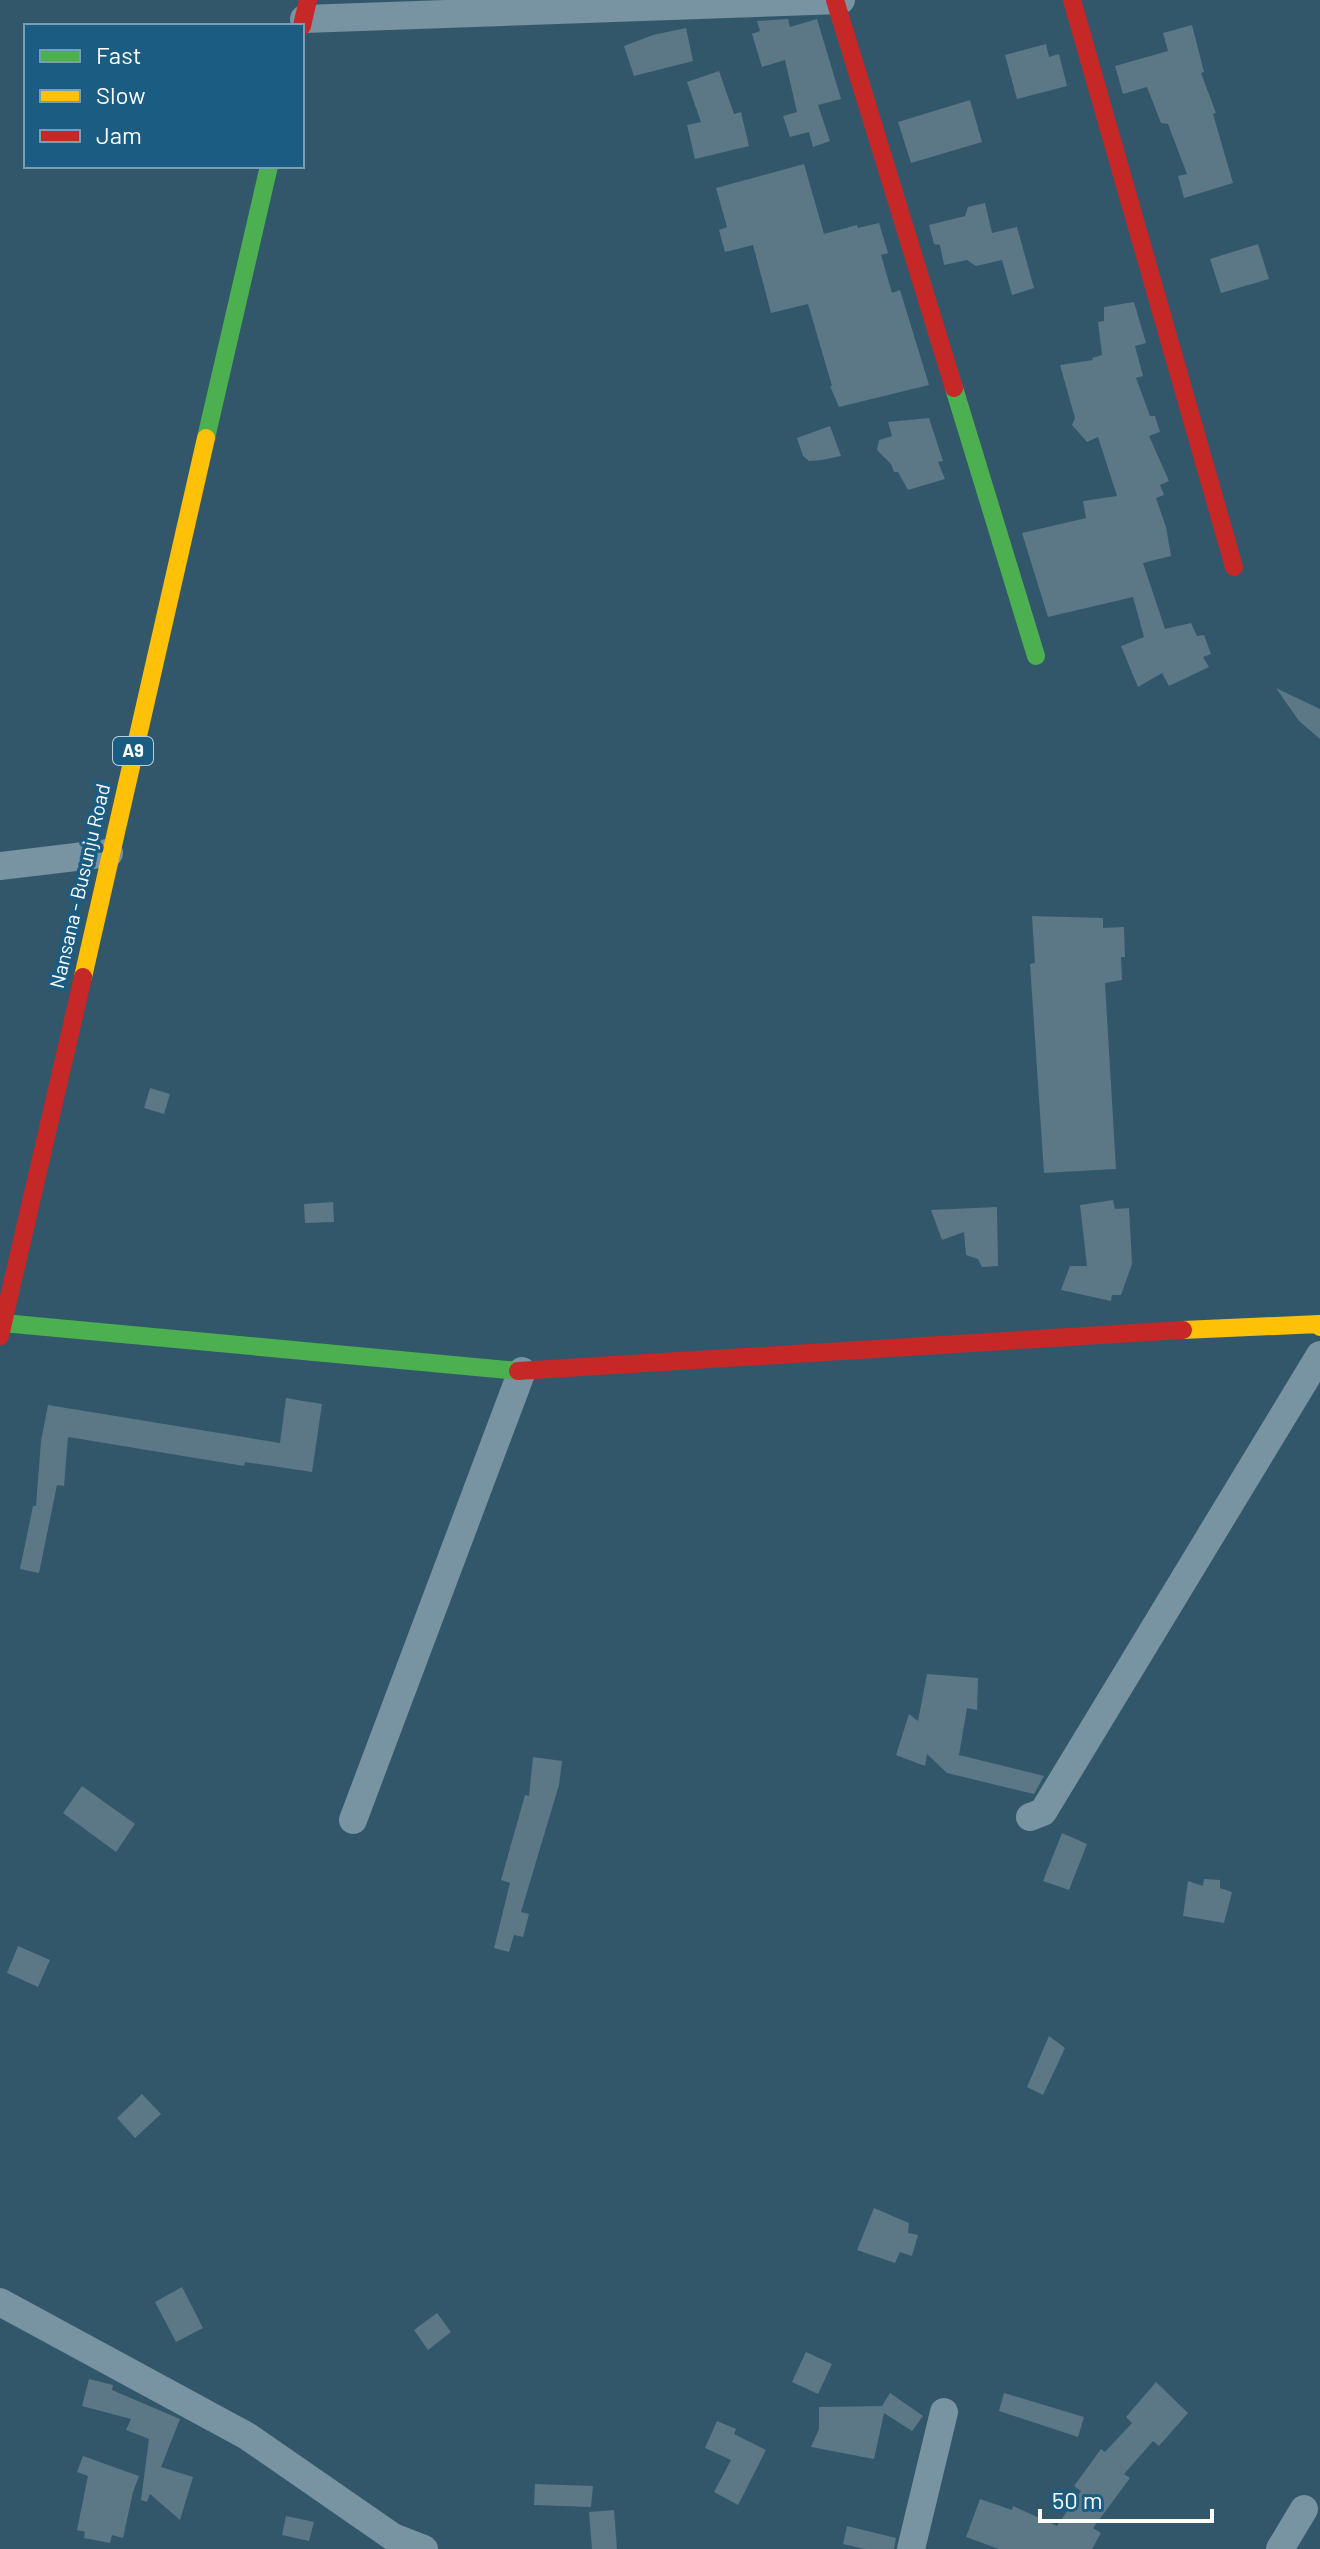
<svg xmlns="http://www.w3.org/2000/svg" width="1320" height="2549" viewBox="0 0 1320 2549" font-family="Barlow,sans-serif">
<rect width="100%" height="100%" fill="#32576b"/>
<path fill="#5c7786" d="M788,19l2,8 27,-8 24,80 -23,6 12,36 -17,6 -4,-15 -19,5 -7,-21 14,-4 -12,-52 -23,7 -10,-33 8,-3 -3,-10z
M1192,25l12,47 -3,1 15,40 -3,1 20,69 -49,15 -6,-22 9,-2 -19,-50 -7,-1 -14,-36 -24,7 -8,-28 53,-15 -5,-18z
M686,28l7,33 -59,15 -10,-30 29,-11z
M1046,44l3,13 10,-3 8,32 -50,13 -12,-44z
M719,71l15,43 7,-2 8,34 -54,13 -8,-34 14,-3 -14,-40z
M970,100l12,42 -71,21 -13,-41z
M804,164l20,70 33,-9 1,3 21,-5 9,30 -7,2 11,38 8,-3 29,95 -90,22 -9,-21h2l-24,-82 -37,9 -18,-68 -28,7 -6,-22 8,-3 -11,-39z
M985,203l7,30 25,-6 17,61 -22,7 -10,-35 -26,6 -9,-6 -23,5 -4,-20 -6,-1 -5,-19 36,-9 3,-9z
M1258,244l11,35 -48,14 -11,-34z
M1134,302l12,41 -11,3 8,30 -7,2 14,38h5l5,16 -11,4 20,45 -9,4 4,10 -8,3 10,29 5,29 -28,7 22,66 26,-6 6,13 7,-1 7,19 -8,3 6,10 -40,19 -7,-13 -24,14 -17,-41 23,-9 -11,-40 -85,20 -26,-84 64,-15 -3,-17 34,-5 -19,-59 -11,5 -15,-17 3,-7 -15,-53 33,-5 -1,-2 10,-3 -4,-33 6,-1v-14z
M929,418l14,43 -5,1 7,17 -37,11 -10,-18h-4l-3,-8 -14,-14 2,-10 13,-4 -4,-14z
M830,426l11,30 -19,4 -13,1 -6,-5 -6,-18z
M1276,688l44,21v30l-21,-18z
M1032,916l71,2v10l21,-1 1,30h-4l1,23 -17,3 11,186 -72,4 -14,-209 5,-1z
M150,1088l20,6 -6,20 -20,-6z
M1113,1200l2,9 14,-1 3,56 -11,31h-9l-1,6 -50,-11 9,-24h17l-7,-61z
M333,1202l1,20 -29,1 -1,-19z
M997,1207l1,59 -16,1 -4,-8 -12,-4 -2,-23 -22,8 -11,-30z
M286,1398l36,6 -10,68 -67,-10 -1,4 -176,-29 -4,49 -7,-1 -18,88 -19,-4 13,-63h3l5,-65 7,-36 232,38z
M927,1674l51,4 -1,32 -10,-2 -8,47 85,21 -10,18 -87,-21 -20,-19 -2,12 -29,-11 13,-41 9,7z
M533,1757l29,4 -3,24 -38,127 8,2 -6,23 -9,-2 -5,17 -15,-4 16,-65 -9,-3 24,-85 4,1z
M82,1786l53,38 -19,28 -53,-39z
M1062,1833l25,11 -18,46 -26,-9z
M1204,1879l16,1v8l12,4 -8,31 -41,-7 5,-35 15,5z
M18,1946l32,14 -12,27 -31,-14z
M1049,2036l16,12 -22,47 -16,-8z
M142,2094l19,20 -26,24 -18,-20z
M874,2208l35,15 -1,10 10,2 -6,21 -12,-4 -5,11 -38,-13z
M182,2287l21,41 -27,14 -21,-40z
M437,2313l14,19 -23,18 -14,-20z
M806,2352l26,12 -14,30 -26,-12z
M89,2379l24,6 -1,5 68,29 -19,48 32,10 -13,43 -30,-26 -3,8 -6,-2 8,-61 -23,-9 5,-11 -49,-13z
M1156,2382l32,31 -29,33 -6,-5 -29,33 6,4 -37,50 8,5 -9,16h-93l-33,-12 14,-38 32,11 1,-4 44,20 24,-35 -7,-5 27,-37 4,3 27,-29 -6,-6z
M890,2393l33,23 -11,15 -28,-18 -10,46 -63,-12 8,-18v-22l63,-1z
M1004,2393l80,24 -6,20 -79,-26z
M717,2421l19,8 -2,5 32,16 -28,55 -24,-13 17,-32 -26,-12z
M83,2456l56,20 -6,16 -10,46 -11,-3 -2,8 -26,-5 1,-6 -8,-2 11,-54 -11,-4z
M535,2484l58,2 -2,21 -57,-2z
M614,2510l3,39h-25l-3,-37z
M286,2516l28,6 -5,19 -27,-6z
M847,2526l49,12 -2,11h-29l-22,-5z"/>
<g fill="none" stroke-linecap="round" stroke-linejoin="round">
<path stroke="#7893a1" stroke-width="28" d="M304,19l537,-19
M0,866l109,-13
M1030,1817l13,-5 277,-457
M353,1820l169,-449
M0,2302l247,134 146,101 31,12
M911,2549l33,-137
M1280,2549l24,-40"/>
<path stroke="#4caf50" stroke-width="18" d="M954,388l82,268
M206,438l63,-272
M3,1323l515,48"/>
<path stroke="#ffc107" stroke-width="18" d="M83,977l123,-539
M1183,1330l136,-6 1,3"/>
<path stroke="#c62828" stroke-width="18" d="M835,0l119,388
M1072,0l162,567
M302,26l6,-26
M0,1336l83,-359
M518,1371l665,-41"/>
</g>
<g text-anchor="middle" stroke-width="7" stroke-linejoin="round" paint-order="stroke">
<rect fill="#1b5d82" stroke="#bbceda" stroke-width="2" x="113" y="737" width="40" height="28" rx="6"/>
<g font-size="18" font-weight="bold" fill="#fff">
<text x="133" y="757">A9</text>
</g>
<g font-size="20" fill="#fff" stroke="#1b5d82">
<text transform="translate(80 886) rotate(-77)" y="7">Nansana - Busunju Road</text>
</g>
</g>
<rect x="24" y="24" width="280" height="144" fill="#1b5d82" stroke="#769eb4" stroke-width="2"/>
<rect x="40" y="50" width="40" height="12" fill="#4caf50" stroke="#769eb4" stroke-width="2"/>
<text x="96" y="64" font-size="24" fill="#ffffff">Fast</text>
<rect x="40" y="90" width="40" height="12" fill="#ffc107" stroke="#769eb4" stroke-width="2"/>
<text x="96" y="104" font-size="24" fill="#ffffff">Slow</text>
<rect x="40" y="130" width="40" height="12" fill="#c62828" stroke="#769eb4" stroke-width="2"/>
<text x="96" y="144" font-size="24" fill="#ffffff">Jam</text>
<path d="M1040 2509v12h172v-12" fill="none" stroke="#ffffff" stroke-width="4"/>
<text x="1052" y="2509" font-size="24" fill="#ffffff" stroke="#1b5d82" stroke-width="6" paint-order="stroke">50 m</text>
</svg>
